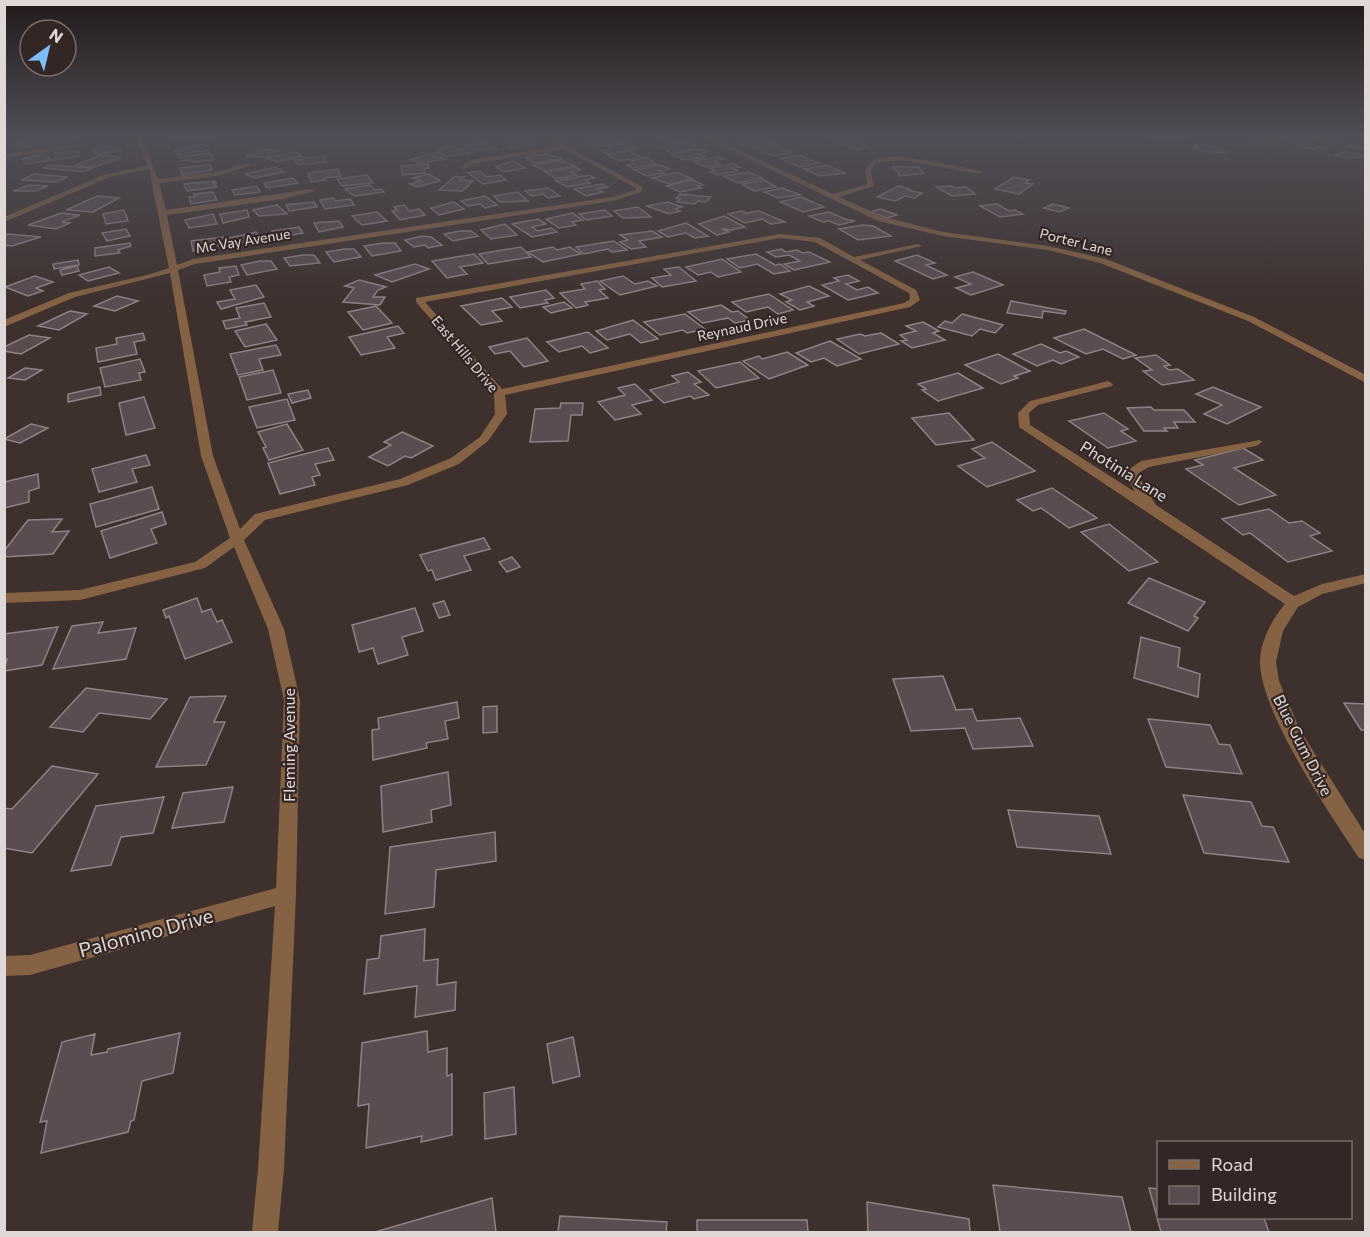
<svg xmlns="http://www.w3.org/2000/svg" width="1370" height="1237" viewBox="0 0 1370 1237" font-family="Commissioner,sans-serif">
<rect width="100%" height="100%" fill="#3d302d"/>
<path fill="#5a4c4f" stroke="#918184" stroke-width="1.5" d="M41,136l7,6 -27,5 -4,-5z
M75,136l1,3 -23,4 -1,-6z
M201,136l7,1 2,3h-40l1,-3z
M676,136l8,5 -12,2 -12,-4z
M757,136l16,7 -19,3 -13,-5z
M842,136l28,11 -14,2 -22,-7 5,-1 -9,-3z
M1146,136h36l4,1 -30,3z
M609,137l12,5 -20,4 -17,-5z
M529,139l7,4 -24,6 -10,-5z
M482,141l15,8 -25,1 -8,-4z
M1298,141l20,6 11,1 -10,3 -30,-8z
M690,142l6,3 -9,2 6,2 -21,4 -12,-6z
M626,143l11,6 -30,5 -6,-3 10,-2 -5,-3z
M204,144l4,3v3l-31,5 -2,-4 10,-2 -1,-2z
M1193,144l19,2 15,6 -14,1 -14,-3 -6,-3h5z
M113,145l9,6 -24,3 -5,-4z
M774,145l19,7 -19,4 -18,-8z
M448,146l23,7 -24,3 -11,-4 9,-2 -6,-2z
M262,149l17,2 -14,6h-20z
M702,149l6,3 -9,2 6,3 -21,3 -12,-6z
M79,151v5l-24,4 1,-7z
M629,151l13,6 -22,4 -13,-6z
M294,152l8,4 -25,6 -10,-4z
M1345,152l21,4v1l-20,1 -11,-3z
M209,153l4,3v4l-20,2 -3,-2 -9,1 -2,-4z
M44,154l8,6 -25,4 -5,-5z
M427,154l20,5 -26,4 -11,-3z
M546,154l17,5 -28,4 -10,-6z
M101,155l20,2 -26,10 -20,-2z
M799,155l20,8 -19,4 -19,-8z
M325,156l1,6 -26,3 -6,-5z
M718,157l6,2 -10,2 6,3 -15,3 -12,-6z
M646,158l11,6 -25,4 -6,-3 10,-1 -6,-3z
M562,160l4,2 -7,1h10l6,3 -30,5 -12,-6z
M512,161l13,7 -21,4 -8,-5z
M428,164l1,4h-5l1,5 -22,2 -2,-9z
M733,164l7,3 -8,1 6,3 -21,4 -7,-3 5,-1 -6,-3z
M51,165l41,3 -8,4 -42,-4z
M210,165l2,5 -30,5 -2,-7z
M660,165l10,4 -11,2 5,2 -17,3 -13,-6z
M826,165l19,8 -25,3 -16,-7z
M276,167l7,5 -28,6 -10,-4z
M576,167l5,3 -10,2 6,3 -21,4 -11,-7z
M893,167h25l6,6 -24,3z
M338,169l3,7 -17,2 1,2 -14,2 -3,-9z
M479,171l8,6 13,-2 6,5 -23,4 -15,-11z
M677,172l15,7 -23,5 -17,-6z
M749,172l13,6 -24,5 -14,-7z
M34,174l34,3 -13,5 -34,-2z
M429,174l11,7 -23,6 -7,-3 11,-3 -8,-3z
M367,175l6,8 -31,3 -5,-7z
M589,175l6,3 -10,2 5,3 -23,4 -11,-6z
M454,177h10l-4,3 13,1 -11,10 -23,-1z
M1014,177l15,3 -4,3 8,1 -14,10 -24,-5z
M293,178l5,5 -31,5 -3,-5z
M693,180l10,5 -6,1 4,2 -21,4 -14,-6z
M764,180l12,7 -22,4 -12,-7z
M215,181l1,2h-3l4,4 -30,4 -3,-7z
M602,184l6,3 -11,2 6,3 -17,4 -12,-7z
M29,185l19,1 -12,5h-23z
M370,185l5,5 6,-1 3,3 -29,4 -10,-7z
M257,186l3,6 -25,3 -3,-5z
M898,186l12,3 -3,1 15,3 -8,5 -9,-2 -10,5 -18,-4z
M951,186l4,2 11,-1 9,7 -23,2 -16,-9z
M548,188l12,8 -12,2 -5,-4 -11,2 -7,-5z
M782,188l19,7 -23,3 -14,-6z
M213,192l4,8 -26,4 -2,-7h6l-1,-3z
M518,192l10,9 -28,1 -6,-6z
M680,194l31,3 -5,5 -8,-1 -3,3 -18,-2 3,-3 -4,-1z
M97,196l22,2 -26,14 -27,-2z
M485,196l12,9 -12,3 -5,-4 -12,2 -7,-5z
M801,197l23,10 -21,5 -23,-10z
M334,198l1,3 15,-2 4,6 -29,4 -5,-9z
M314,202l3,5 -28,4 -3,-6z
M454,202l10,7 -25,6 -8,-7z
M668,202l14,5 -7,2 5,2 -11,3 -22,-8z
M997,204l12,7 6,-1 8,4 -23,3 -20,-11z
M1053,204l16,4 -10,4 -15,-4z
M277,205l10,9 -28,2 -6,-6z
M404,205l5,6 10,-2 6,6 -25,5 -8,-9 5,-1 -3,-3z
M638,207l13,10 -28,1 -9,-7z
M880,209l17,6 -10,3 -17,-6z
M124,210l4,11 -22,3 -3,-10z
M247,210l2,7 -26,6 -3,-9z
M605,210l7,6 -26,4 -7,-6z
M742,211l4,2 13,-2 26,11 -14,2 -9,-5 -17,4 -17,-9z
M377,212l10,9 -25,4 -10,-9z
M829,212l16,7 10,2 -16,4 -10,-4 -6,1 -14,-6z
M61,213l19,2 -18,7 8,1 -14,6 -28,-4z
M572,213l11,7 -11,2 4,3 -17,3 -13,-9z
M213,214l4,10 -28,4 -4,-8z
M724,216l21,11 -14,3 -9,-1 7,3 -12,3 -18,-11z
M538,219l8,5 -14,3 6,4 13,-3 6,4 -25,5 -20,-13z
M339,221l4,6 -24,5 -5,-9z
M686,223l22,13 -13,2 -9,-5 -18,4 -10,-6z
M505,224l12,11 -26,4 -10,-9z
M863,225l10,1 18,10 -33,4 -19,-11z
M299,227l4,6 -27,5 -4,-7z
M126,229l4,7 -23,5 -5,-8z
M461,231h10l7,5 -25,5 -9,-7z
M652,231l10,6 -23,4 7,6 -15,2 -11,-7 8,-2 -8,-5z
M256,232l6,7 -28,5 -5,-6z
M8,234l33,3 -29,9 -8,-1v-10z
M422,236l9,1 11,8 -14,3 -3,-3 -11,2 -9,-7z
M223,237l3,7 -33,7 -2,-10z
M614,241l13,9 -15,2 -4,-3 -24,5 -8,-7z
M130,243l1,3 -13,4 2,3 -25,3v-8z
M383,243h12l6,8 -29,5 -8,-10z
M521,247l10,10 -43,7 -9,-10z
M553,247l4,3 13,-3 11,7 -38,8 -15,-10z
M344,249h10l7,8 -27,5 -8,-10z
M781,249l5,3 11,-2 6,3 6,-1 21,10 -36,8 -10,-6 16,-3 -11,-6 -13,2 -9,-5z
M474,254l9,9 -23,4 7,7 -20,4 -15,-17z
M756,254l19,11 5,-1 10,7 -16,3 -17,-10 -17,4 -13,-9z
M303,255h11l6,8 -30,3 -6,-8z
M917,255l18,8 -9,2 21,10 -14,4 -38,-18z
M722,259l19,13 -23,5 -7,-5 -13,3 -12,-8z
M78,260l1,5 -25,4 -1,-5z
M260,261h11l6,8 -30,6 -6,-10z
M415,264l14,5 -37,13 -17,-7z
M77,266l2,5 -17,4 -2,-5z
M236,266l3,9 -10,2 2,5 -24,4 -3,-11 16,-3 -1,-4z
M109,267l10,6 -31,8 -9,-6z
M679,267l17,14 -34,6 -10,-9 19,-3 -7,-6z
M973,272l30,13 -32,10 -15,-7 15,-4 -16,-7z
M848,275l11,6 -13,3 11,6 11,-3 10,6 -30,7 -26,-15 17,-4 -5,-3z
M35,276l18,6 -17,6 7,3 -15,5 -23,-9z
M623,276l12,8 13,-3 9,5 -37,9 -20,-14z
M359,280l27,7 -8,3 -5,7h12l-5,8 -37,-3 11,-14 -9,-2z
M597,281l8,8 -6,1 9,8 -23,4 3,3 -12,3 -16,-15 25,-4 -4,-5z
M256,285l8,12 -43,12 -4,-7 18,-3 -5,-9z
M809,286l20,10 -22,6 7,4 -14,4 -14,-8 6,-2 -12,-6z
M546,290l8,8 -9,2 3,3 -28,5 -10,-11z
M769,294l24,16 -15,4 -10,-7 -22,5 -14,-10z
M117,296l21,5 -23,10 -21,-5z
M502,298l10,9 -20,4 10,10 -21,4 -20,-19z
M1011,301l55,10 -1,3 -22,-3 -1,7 -35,-5z
M564,302l8,6 -21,5 -8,-6z
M264,303l7,14 -26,5 2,3 -21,4 -3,-8 17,-3 -4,-10z
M721,305l11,7 6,-1 12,9 -15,3 -7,-5 -25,5 -15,-11z
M376,306l16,17 -29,7 -15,-18z
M70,311l17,3 -28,16 -21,-4z
M685,314l20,15 -18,4 -4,-3 -23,5 -16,-13z
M962,314l41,11 -8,8 -15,-4 -8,7 -34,-9 7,-6 7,2z
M633,320l25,19 -17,4 -11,-9 -23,6 -11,-9z
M923,322l16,9 -6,2 12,7 -33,8 -11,-7 6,-1 -7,-5 16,-4 -10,-5z
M266,324l11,16 -32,7 -10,-16z
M398,326l6,7 -17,4 8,11 -34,7 -12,-18z
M1084,329l52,26 -13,4 -20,-10 -17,5 -32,-16z
M588,332l20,16 -18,5 -8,-7 -23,6 -12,-10z
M143,333l2,7 -11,2 3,12 -39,8 -2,-14 21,-4 -1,-6z
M881,333l18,11 -40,10 -22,-15 23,-5 5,2z
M29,335l21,3 -29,16 -17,-3v-4z
M527,338l21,23 -24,6 -14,-16 -15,3 -6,-7z
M830,341l31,18 -24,7 -13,-8 -13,4 -15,-9z
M1041,344l19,9 6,-2 13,6 -18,7 -8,-4 -16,6 -24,-12z
M276,345l5,10 -22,4 4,11 -25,5 -8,-21z
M787,352l21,13 -39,14 -26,-18 16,-5 3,3z
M998,354l32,17 -16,5 4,2 -17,6 -36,-19z
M1156,355l14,10 -6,1 5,4 9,-1 16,11 -32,5 -19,-14 9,-1 -17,-12z
M140,359l5,13 -6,1 2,7 -36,7 -5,-19z
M740,362l19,16 -43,10 -18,-17z
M25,368l17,2 -17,10 -17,-2z
M273,370l8,23 -34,7 -8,-23z
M688,372l13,10 -7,2 15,11 -15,4 -4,-3 -26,7 -14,-13 29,-8 -7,-6z
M958,373l25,15 -45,13 -16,-11 4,-1 -8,-5z
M635,384l17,16 -20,5 9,9 -26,6 -17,-18 27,-7 -7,-7z
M100,387l1,8 -33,7v-8z
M1213,387l48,20 -34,17 -23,-10 18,-9 -26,-11z
M308,390l3,8 -19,5 -4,-9z
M144,397l11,31 -29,7 -7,-32z
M287,399l8,21 -38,8 -8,-21z
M561,403h22l-1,12h-11l-3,26 -38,1 5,-33 25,-1z
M1151,407l3,3h30l11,12h-21l4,6h-14l3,3h-23l-17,-23z
M949,413l25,27 -38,5 -24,-27z
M1104,413l24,16 -7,2 15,10 -28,7 -39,-27z
M31,424l17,4 -28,15 -16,-4z
M287,424l16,26 -34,10 -6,-12 3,-1 -8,-15z
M402,432l31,14 -22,12 -6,-2 -17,10 -19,-9 22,-12 -7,-3z
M992,442l43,29 -48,16 -29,-21 27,-8 -13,-9z
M328,448l6,12 -19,4 5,11 -8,2 3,8 -35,9 -12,-31z
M1243,448l20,12 -29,8 42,27 -37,10 -53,-36 17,-4 -8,-5z
M146,455l4,10 -18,4 5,13 -38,10 -7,-23z
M38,474l1,14 -10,3v11l-25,6v-26z
M152,487l7,22 -63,18 -6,-23z
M1052,488l45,30 -28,10 -28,-20 -8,3 -16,-11z
M1269,509l20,14 13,-2 18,12 -10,3 22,15 -44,11 -38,-29 -7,2 -21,-16z
M162,512l4,12 -15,5 6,14 -47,15 -9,-27z
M62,519l-10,13 17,-1 -16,23 -49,3v-6l24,-31z
M1109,524l49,38 -29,9 -48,-39z
M484,538l6,11 -26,7 7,14 -35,10 -4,-10 -4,1 -8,-16z
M512,557l8,10 -13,5 -8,-10z
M1149,578l56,24 -11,14 4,2 -10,13 -60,-28z
M197,598l5,14 9,-3 6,13 5,-2 10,22 -47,17 -16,-43 -3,2 -3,-8z
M444,601l6,14 -11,3 -6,-14z
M415,608l8,23 -21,6 6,18 -30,9 -5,-16 -14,4 -7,-27z
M103,622l-5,11 38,-5 -10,31 -73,10 19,-43z
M58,627l-16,38 -38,6 3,-12 -3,1v-26z
M1141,637l39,11 -2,19 22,7 -2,23 -64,-19z
M943,676l13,34 16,-1 5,12 43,-3 13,28 -60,3 -8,-21 -54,3 -18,-52z
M86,688l81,11 -17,20 -51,-6 -16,19 -33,-5z
M226,696l-12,26h11l-19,43 -50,2 34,-70z
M457,702l2,16 -14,3 3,18 -22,4 1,5 -54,12 -1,-30 7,-1 -1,-11z
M1344,703l22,1v26h-5z
M497,706v26l-14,1v-26z
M1148,719l62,6 9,19 11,1 12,29 -76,-7z
M52,766l46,8 -66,79 -28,-5v-40l8,1z
M448,772l3,33 -20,5 1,12 -49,10 -2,-46z
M233,787l-9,35 -52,6 11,-35z
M1183,795l68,7 11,24 11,1 16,35 -85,-9z
M164,797l-11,36 -32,4 -10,28 -40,6 25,-65z
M1008,810l91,6 12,38 -94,-7z
M495,832l1,29 -60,9 -2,37 -49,7 5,-67z
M425,929l-1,32 14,-2 -1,26 19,-3 -1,28 -40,7 2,-31 -53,8 3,-34 12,-2 2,-22z
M427,1031l1,21 19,-4v28l5,-2v61l-31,7 1,-6 -56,12 3,-44 -11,2 4,-63z
M180,1033l-7,40 -31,8 -8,39 -3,1 -3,11 -87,21 6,-32 -7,1 22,-80 33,-8 -4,21 16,-3 1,-3z
M573,1037l7,39 -27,7 -6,-39z
M514,1087l2,47 -31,5 -1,-46z
M993,1185l129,12 9,35h-131z
M1149,1188l9,1v29h106l5,14h-108z
M492,1198l4,34h-121z
M867,1202l102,17 1,13h-102z
M560,1216l107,6 -1,10h-108z
M697,1220h110l1,12h-111z"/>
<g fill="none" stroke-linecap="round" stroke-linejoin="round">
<path fill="#856243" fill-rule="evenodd" d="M135,136h6l17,43 59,-7 31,-9 3,2 -33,11 -59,7 7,27 145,-21 4,2 -32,8 -116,16 10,50 16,-6 419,-62 24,-7v-2l-73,-39 -91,15 -8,6 -3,-2 9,-8 90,-14 -7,-10h6l7,10 77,41 -2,5 -28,9 -418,63 -17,6 35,186 27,73 15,-15 145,-35 51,-21 29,-21 15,-23 -1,-21 -78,-91v-4l364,-64 40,4 34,19 64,-13 4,2 -62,14 56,30 4,10 -10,7 -405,88 2,19 -19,27 -29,23 -51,21 -143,35 -21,20 40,89 16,71 -4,194 -12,275 -6,63h-26l6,-63 17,-263 -245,69 -26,1v-20l26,-1 246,-67 8,-188 -16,-71 -34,-82 -29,21 -125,32 -76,3v-10l76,-3 115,-28 35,-24 -29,-82 -31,-183 -95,24 -71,30v-7l65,-27 78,-18 22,-7 -20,-99 -39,8 -106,45v-5l102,-43 42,-8zM780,238l35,4 94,51 1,6 -6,4 -402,86 -77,-87z
M700,136h8l125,58 35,-10 -3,-13 9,-12 26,-3 82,15 -2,3 -80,-14 -24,3 -5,8 3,15 -35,11 45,20 59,15 105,14 58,13 148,58 112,58v8l-118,-62 -148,-58 -52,-13 -105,-14 -65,-15z
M1295,136h23l48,12v4l-56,-14 -58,7 -3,-2z
M87,143l-2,3 -81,12v-4z
M1108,381l5,3 -1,2 -74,19 -9,8 1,12 105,67 -7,-13v-9l13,-9 119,-21 2,2 -6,4 -107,21 -9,5v7l16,26 138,91 28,-12 44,-10v9l-44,11 -24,13 -15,24 -7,31 3,19 21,49 66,105v25l-7,-2c-29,-44 -98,-144 -99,-196 0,-20 12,-43 25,-58l-266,-177 -1,-14 12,-12z"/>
</g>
<linearGradient id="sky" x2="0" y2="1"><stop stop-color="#221a19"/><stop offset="0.44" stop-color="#514e57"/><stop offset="1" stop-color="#514e57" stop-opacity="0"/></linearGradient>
<rect width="1370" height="309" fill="url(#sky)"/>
<g text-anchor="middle" stroke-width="4.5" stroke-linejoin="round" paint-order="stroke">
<g font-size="14" fill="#e0d8d6" stroke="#332624">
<text transform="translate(243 241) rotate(-9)" y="5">Mc Vay Avenue</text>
<text transform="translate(1076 242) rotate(14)" y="5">Porter Lane</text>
<text transform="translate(742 327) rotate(-12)" y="5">Reynaud Drive</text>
<text transform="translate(465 354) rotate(50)" y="5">East Hills Drive</text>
</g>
<g font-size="16" fill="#e0d8d6" stroke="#332624">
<text transform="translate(1124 471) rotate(32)" y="6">Photinia Lane</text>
<text transform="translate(289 745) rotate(-90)" y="6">Fleming Avenue</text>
<text transform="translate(1303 745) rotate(63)" y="6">Blue Gum Drive</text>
</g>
<g font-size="20" fill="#e0d8d6" stroke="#332624">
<text transform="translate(146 933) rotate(-15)" y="7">Palomino Drive</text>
</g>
</g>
<rect width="1370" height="1237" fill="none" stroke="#e0d8d6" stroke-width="12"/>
<rect x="1157" y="1141" width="195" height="78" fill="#332624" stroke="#786d6b" stroke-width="1.5"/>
<rect x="1169" y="1160" width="30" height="9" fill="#856243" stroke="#786d6b" stroke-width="1.5"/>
<text x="1211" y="1171" font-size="18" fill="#e0d8d6">Road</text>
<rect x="1169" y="1186" width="30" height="18" fill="#5a4c4f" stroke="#786d6b" stroke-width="1.5"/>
<text x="1211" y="1201" font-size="18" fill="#e0d8d6">Building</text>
<g transform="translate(48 48) rotate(34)"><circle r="28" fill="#332624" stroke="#786d6b" stroke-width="1.5"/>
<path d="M0-4.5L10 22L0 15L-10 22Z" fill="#7ebdf9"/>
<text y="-9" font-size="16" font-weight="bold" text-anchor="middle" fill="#e0d8d6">N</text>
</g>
</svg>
